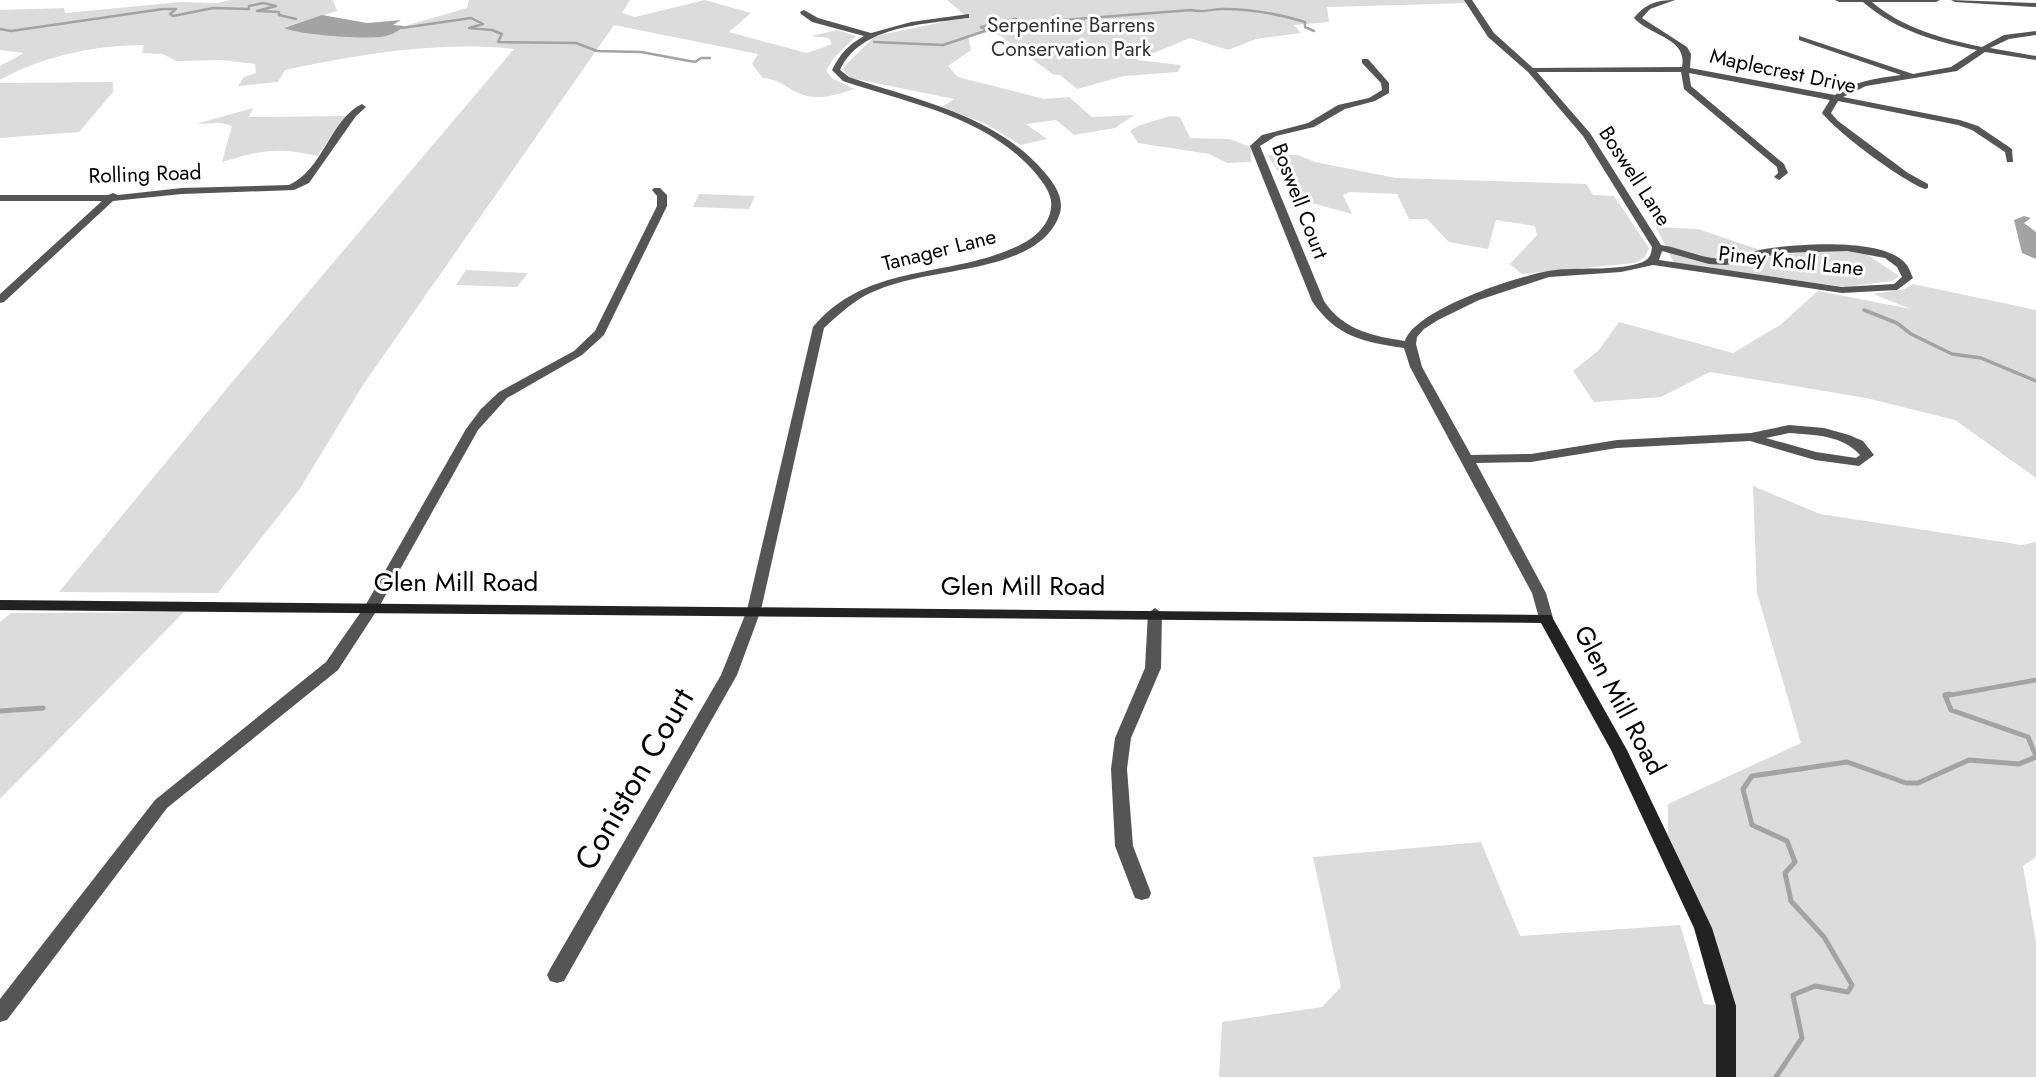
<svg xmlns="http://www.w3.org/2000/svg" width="2036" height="1077" viewBox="0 0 2036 1077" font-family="Jost,sans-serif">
<rect width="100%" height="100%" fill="#fff"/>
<path fill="#dcdcdc" d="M231,0h102l4,11 -52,16 49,9h55l16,-10 62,-18 2,-8h161l-8,13 13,4 70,-17 46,13 -22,19 78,21 25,-9 -3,-6 -18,-2 26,-6 19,6 -23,23 -7,12 6,7 22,11c-20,7 -40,13 -60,2 -12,-7 -18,-12 -31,-13l-11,-14 6,-10 -144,-29 -251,360 -64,105 -81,103 -159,-1 169,-205 286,-338c-77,-8 -153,5 -229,21l-7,12 -40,4 6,-9 12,-4 -1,-9 -33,-4 -46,1 -13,-7 -21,-1 2,-8c-48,0 -102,11 -144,35v-14l24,-13 -24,-3v-40l64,-2 1,5 116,-11 36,1z
M947,0h521l2,3 -143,4 2,15 -35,3 7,8 -45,6 -28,11 -38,-12 -53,22 44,5 -3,7 -54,4 -47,13 -17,-14h-6l-55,-40 -12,-3 -19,3 3,15 -23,16 10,11 86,22 25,-2 23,20 42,-2 -19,13 -41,7 -18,-15 -30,4 21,15 -26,6 -35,-21 -44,-17 12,-8 -103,-21 -9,-9 33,-33 92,-19z
M113,82v10l-34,40 -79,6v-55z
M253,108l-4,9 98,-1 -30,40c-40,-9 -56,-6 -95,6l10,-36 -11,-3 -25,1z
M1169,116l11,1 10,21 39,1 22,8v15l-24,1 -18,-9 -71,-11 -8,-12c12,-9 25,-9 39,-15z
M1268,155h30l17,7 81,16 190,6 7,11 21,1 35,52 -4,9 -10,6 -113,11 -12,-10 27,-29 -2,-9 -39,-6 -8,29 -39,-7 -22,-23h-18l-12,-25 -48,-2 -6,3 9,19 -59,-16z
M699,194l56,2 -6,13 -56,-2z
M1656,227l42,2 77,26 66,-5 27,5 31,21 -7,5 -46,6 -172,-24z
M466,270l62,3 -11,14 -61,-2z
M1913,284l123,26v168l-81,-58 -89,-22 -156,-26 -49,25 -67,5 -21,-31 26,-21 20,-28 114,31 47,-28 38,-34 93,18 -38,-15 32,-5z
M1753,486l67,28 202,31 14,-3v315l-13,9 13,76v135h-817l3,-55 100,-15 19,-20 -28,-130 168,-15 39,94 160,-11 24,79 21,2 -57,-152v-50l133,-61 -44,-150z
M184,612l-184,187v-177l11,-9z"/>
<path fill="#a3a3a3" d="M322,15l45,8 34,-3 -8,5 12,1c-5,3 -10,7 -15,9 -16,6 -90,0 -106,-7z
M2024,216l7,2 -7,5 12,9v27l-14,-6 -8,-33z"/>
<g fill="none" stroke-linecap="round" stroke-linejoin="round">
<path stroke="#a3a3a3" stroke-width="2.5" d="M402,28l69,-10 12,6 -14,4 23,2 10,4 -4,8 78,1 21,8 44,1 54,10 6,-4h9
M0,29l11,2 152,-22h13l-6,5 3,2 40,-8 36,1v-3l14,-3 13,3 -19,5 22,1v3l17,4
M874,42l69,3 45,-15 -7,-3 34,-8 10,4 166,-13c12,3 20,-1 32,-1 28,0 56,5 82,13v5l9,4"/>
<path stroke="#a3a3a3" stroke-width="3.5" d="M1864,310l33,13 14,11 41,20 29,4 55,23"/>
<path stroke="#a3a3a3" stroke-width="4.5" d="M1945,696l91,-16"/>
<path stroke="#a3a3a3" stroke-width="5" d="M1950,694l-5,1 6,15 77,27 8,19
M0,711l43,-3
M1776,1077l26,-39 -9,-43 22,-9 33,6 4,-7 -28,-48 -33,-36 -6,-28 10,-11 -8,-21 -35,-16 -9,-36 9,-13 95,-14 59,21h12l51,-23 50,4 17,-7"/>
<path fill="#555" fill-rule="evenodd" d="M1464,0h8l22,33 39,35 149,-1c6,-29 -32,-31 -48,-49 11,-14 23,-18 41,-18l-25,9 -8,9 45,29 4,7 -1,14 145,27c19,-14 42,-17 66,-20l-102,-35v-4l114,38 38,-7 26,-17c-41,-8 -82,-20 -114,-48h-24l-4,-2h105l-4,2h-64c30,26 71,37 110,45l22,-12 32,-4v4l-27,4 -19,9 46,8v4l-51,-8 -28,19 -91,15 -23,11 117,23 18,6 34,23 1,13h-6l-2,-10 -33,-22 -14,-5 -120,-24 -7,12 7,8 70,52 20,11v4l-3,1c-24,-9 -87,-56 -103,-76l8,-13 -141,-27 2,13 93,78 4,9 -9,7 -5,-3 4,-4 -1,-6 -93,-78 -3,-17h-144l53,61 71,112c21,3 41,14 62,14 15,0 28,-8 42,-10 32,-5 119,-12 141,15 3,3 5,10 7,14l-16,12 -55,3 -189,-28 -32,7 -72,5 -70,23 -41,20 -14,9 -7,8 -1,7 6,23 49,88 60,-1 86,-14 134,-7 38,-8 35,3 25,7 14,6 11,14 -15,11 -44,-6 -65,-19 -133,7 -86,14 -55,1 70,130 7,25 -7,5 -7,-5 -7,-25 -122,-226 -6,-19c-40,-6 -68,-11 -92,-47l-62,-155 12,-11 46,-12 30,-18 31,-7 13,-8 -1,-7 -19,-20v-4h6l21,24v10l-14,8 -30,8 -31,18 -38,9 -16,10 64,155c19,29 48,35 81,40 11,-32 111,-64 143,-70 30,-5 63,1 92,-8 9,-3 11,-7 12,-16l-69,-111 -55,-64 -40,-35zM1662,251l47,13 17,1 56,-12 65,-2 38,7 12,9 5,10 -8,7 -52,3 -183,-27zM1789,433c25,2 54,2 71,22l-4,3 -40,-6 -50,-14z
M1951,0l85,3v4l-81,-5z
M804,10l14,8 53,15 40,-11 58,-8v4h-3c-43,7 -105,7 -126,52l9,7c70,24 148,38 197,97 9,11 18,24 14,39 -5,17 -19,30 -35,38 -50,24 -109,19 -159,44 -16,9 -29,21 -42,33l-63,282 -24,65 -173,306 -7,2 -7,-2 -3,-6 3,-6 171,-294 26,-65 66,-283c55,-65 135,-48 205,-81 15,-7 31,-20 33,-38 2,-13 -7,-24 -14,-33 -48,-58 -126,-71 -194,-94l-11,-11c8,-16 16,-25 32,-34l-52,-14 -11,-8 -1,-2z
M362,104l4,3 -10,9 -47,67 -15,7 -112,4 -69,7 -109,101 -4,1v-9l102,-93h-102v-6h108l5,-2 5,2 64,-7 107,-3c34,-15 42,-67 73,-81z
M654,188h6l7,7v11l-63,129 -22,20 -75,43 -29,32 -99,177 -41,63 -171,138 -160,212 -7,2v-23l155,-199 171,-138 39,-56 101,-177 15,-20 18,-17 75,-41 21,-20 62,-125v-10l-5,-6z
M1155,608l7,5 -1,55 -30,70 -4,31 6,77 18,47 -2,5 -7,2 -7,-2 -2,-5 -18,-47 -4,-77 4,-31 30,-70 3,-55z"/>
<path fill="#222" fill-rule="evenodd" d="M0,600l1551,15 76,135 85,178 24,78v71h-20v-71l-22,-78 -83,-178 -70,-127 -1541,-13z"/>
</g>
<g text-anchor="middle" stroke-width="6" stroke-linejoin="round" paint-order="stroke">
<g font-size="21" fill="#333" stroke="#fff">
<text x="1071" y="32">Serpentine Barrens<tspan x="1071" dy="24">Conservation Park</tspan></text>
</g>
<g font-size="21" fill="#000" stroke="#fff">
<text transform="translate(1783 71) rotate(12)" y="7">Maplecrest Drive</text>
<text transform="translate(145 174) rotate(-2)" y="7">Rolling Road</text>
<text transform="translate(1635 176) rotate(57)" y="7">Boswell Lane</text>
<text transform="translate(1300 201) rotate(69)" y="7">Boswell Court</text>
<text transform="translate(939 250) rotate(-14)" y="7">Tanager Lane</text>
<text transform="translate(1791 261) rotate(6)" y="7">Piney Knoll Lane</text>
</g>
<g font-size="26" fill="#000" stroke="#fff">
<text x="456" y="591">Glen Mill Road</text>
<text x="1023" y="595">Glen Mill Road</text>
<text transform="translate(1620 700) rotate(62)" y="9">Glen Mill Road</text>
</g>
<g font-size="32" fill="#000" stroke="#fff">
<text transform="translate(634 779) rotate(-60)" y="11">Coniston Court</text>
</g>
</g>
</svg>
